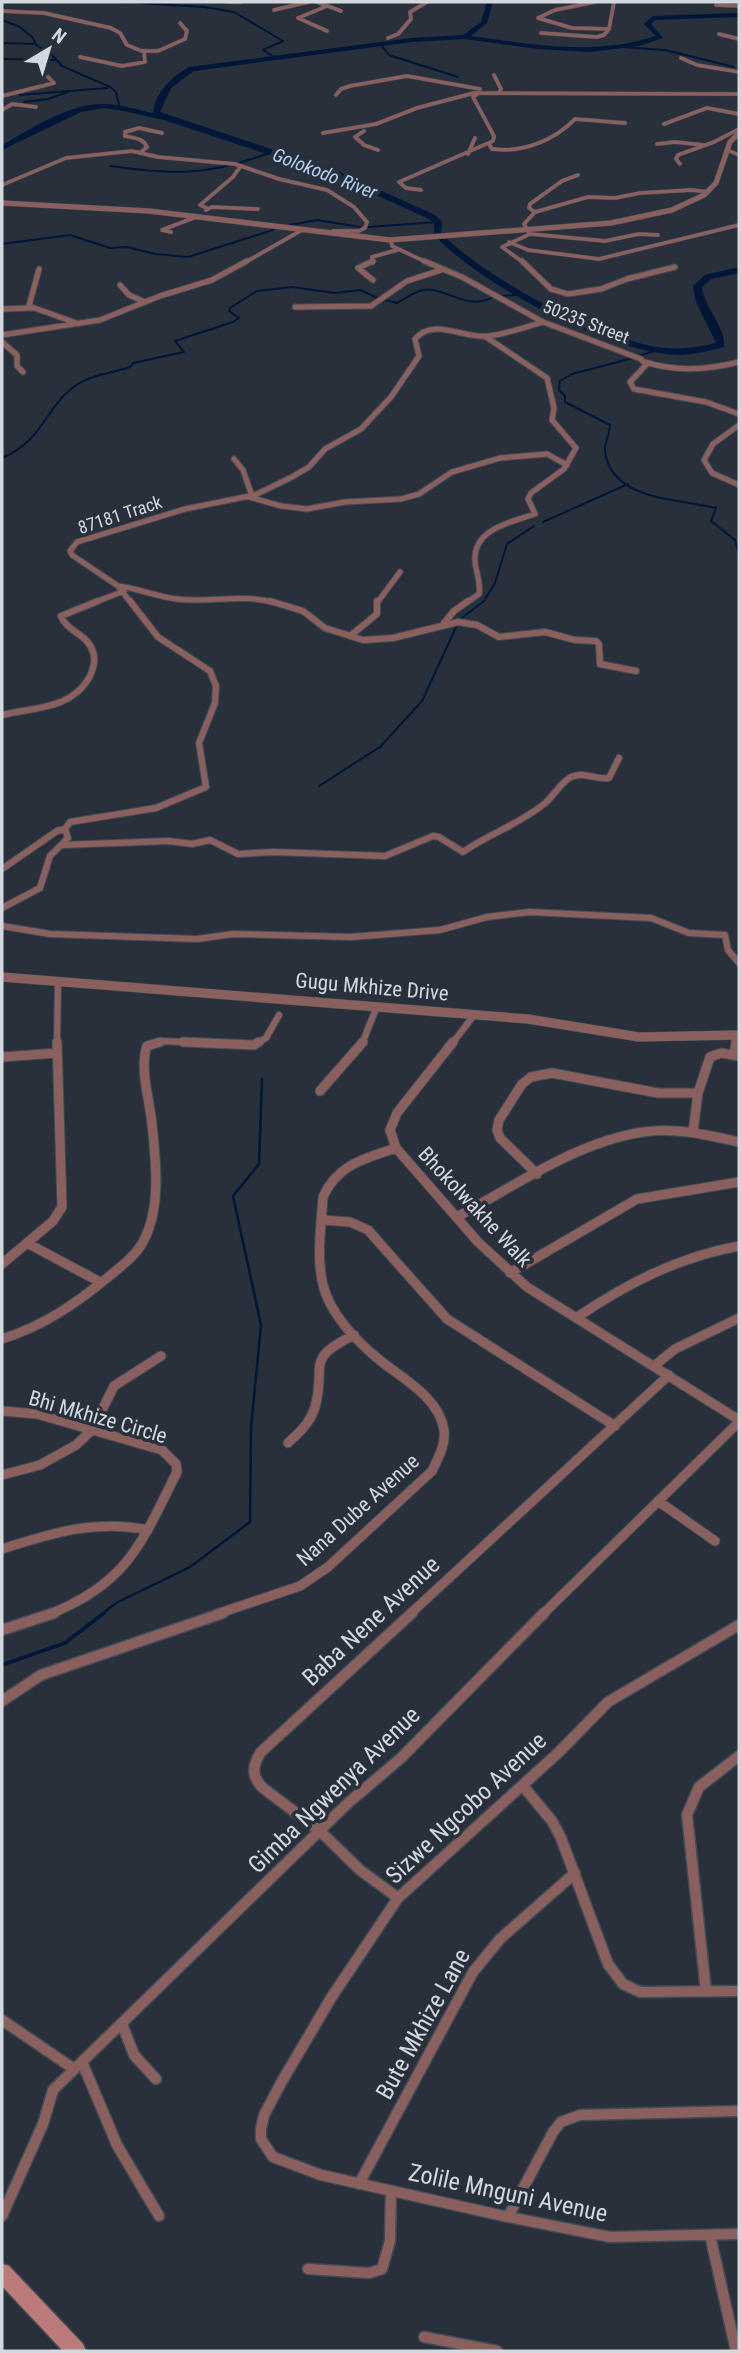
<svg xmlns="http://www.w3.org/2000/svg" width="741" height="2353" viewBox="0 0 741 2353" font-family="'Roboto Condensed',sans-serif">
<rect width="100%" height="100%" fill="#28303b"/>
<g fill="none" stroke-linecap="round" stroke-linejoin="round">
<path stroke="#001638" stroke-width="2" d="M119,2l86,5 29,5 49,29 -20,9 13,8
M2,20l18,7 13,11 3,7 14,8 12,13 48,21 6,5 4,17
M2,43l34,1
M381,45l8,10 69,22
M622,47l43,3 69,17
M2,59l52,1
M20,95l87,-7
M24,102l24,-3 20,-7
M110,166c64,9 98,10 159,-13
M290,225l27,-5 43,7
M368,227l70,-5
M2,247v-3l68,-9 40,13 17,-1 28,7 33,3 85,-27
M2,261v9
M500,296l18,-1
M385,300l12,3c8,-4 17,-11 26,-13 21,-4 47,23 71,6
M638,356l20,-6
M633,358l-61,16 -12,7 -1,9 6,6v6l45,23c0,9 -6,18 -5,27 7,49 75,47 111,56l-5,13 24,19 4,14
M131,366l2,-3 51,-11 -9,-11 58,-19 6,-4 -10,-7 1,-3 27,-17 35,-4 43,6 25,-3 20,9
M2,458c43,-18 43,-53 76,-74 15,-10 35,-11 52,-17
M543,522l85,-38
M459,620l25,-19 11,-18 12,-39 27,-18
M319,786l61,-39 42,-46 35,-76"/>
<path stroke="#001638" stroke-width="2.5" d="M102,1614l14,-11 74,-36 60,-45 1,-94 10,-103 -28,-129 26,-32 3,-85"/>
<path stroke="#001638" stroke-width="3.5" d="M2,1665l63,-22 39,-30"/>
<path fill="#001638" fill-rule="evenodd" d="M487,2h6l-6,21 -16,13c62,9 125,20 185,0l-12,-12 9,-8 86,-3v4l-84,3 -4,4 12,14 -24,8 -49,6 -52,-3 -73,-10 -53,3 -218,29 -23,17 -11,24 180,60 95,43 7,7 -1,11c43,44 155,105 216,114 21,3 39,1 59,-4l-20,-41 -3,-16 12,-11 34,-8v6l-28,6 -9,8c2,21 24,40 22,60 -15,4 -31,8 -47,8 -70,-3 -196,-70 -243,-120v-12l-5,-4 -95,-43 -170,-56 -45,-10 -15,-2 -23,4 -79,38v-5c31,-17 65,-41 102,-41 16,0 33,6 49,9 2,-20 18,-36 36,-46l223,-29 51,-3 18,-13z"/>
<g stroke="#434b55" stroke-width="4.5">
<path id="minor-far4" d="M228,2h13
M317,2l24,9
M595,2l-40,8 -17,8 34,10 37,1
M716,5l23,1
M327,6l-29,12 29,13
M274,10l34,-8
M2,11l42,2 67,15 9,5 7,12 17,7 1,10 -23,4 -42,-9
M609,29l5,-27
M541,33l56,4 7,-2 5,-6
M719,34l20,5
M388,38l10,-4 13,-15 -1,-7 17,-10
M142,51h16l27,-12 2,-8 -7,-8
M681,58l16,7 42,7
M494,75l7,14 -2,4
M336,95l5,-6 9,-3 57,-10 73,13
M2,96l52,-13 -6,-6
M2,110l10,-6 24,3
M664,124l43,-16 32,6
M364,131l-9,6 9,8 14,5
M323,133l53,-9 41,-16 57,-15 265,1
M489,144l3,5c30,4 62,-8 83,-30l50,4
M657,144l18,-2 28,3
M727,150l12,5
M140,153l7,-6c-4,-9 -13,-9 -22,-11v-4l14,-4 23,5
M468,154l7,-16
M680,164l-4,-5 2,-4 36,-13 25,-13
M2,185l64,-27 66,-7 26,6 77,7 44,15 48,11 27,17 13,15 -2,6 -6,3h-26
M421,190l-15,-2 -7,-6 94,-41 1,-5 -21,-39 6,-4
M207,208l-7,-3 33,-28 7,-10
M206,210l6,-3 46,2
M535,212l-6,-4 1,-4 32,-23 16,-6
M171,232l-9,-2 34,-13
M530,234l75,7 34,-7 19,1
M391,240l1,6 36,17
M509,242l19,8 71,9 140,-34
M244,263l58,-33
M373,263l-1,-6 25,-7
M524,263l-22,-16 28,-13 -6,-10 11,-12 53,-15 27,1 25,-5 52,-3 16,2"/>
</g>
<g stroke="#434b55" stroke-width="7">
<path id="minor-far3" d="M424,261l38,16 81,45 98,37 5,6 -16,17 4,7 72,13 33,12
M522,261l29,28 17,5 33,-5 26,-10 48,-12
M39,269l-10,37 50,18
M373,280l-15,-12 15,-7
M120,285l9,10 16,7
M295,307l76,-1 36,-25 37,-12
M2,309l30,-1
M2,335l98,-15 60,-24 52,-16 35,-19
M2,342l15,13v11l6,6
M645,362c32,10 62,8 94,0
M739,425l-26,19 -9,16 8,13 27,12
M234,459l9,11 9,26
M249,497l32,9 26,3 38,-7 56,-3 18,-5 33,-22 48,-14 47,-4 20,11
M118,586c20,2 39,11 59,13 35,4 63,-6 99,4
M93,603l31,-12
M131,603l-13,-17 -46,-31 -2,-4 7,-9 108,-33 70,-14 37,-18 17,-10 16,-18 36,-20 30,-32 28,-41 -4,-17c20,-23 49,1 74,-3 18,-2 36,-9 54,-14
M377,603l23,-31
M466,603l13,-9c2,-12 -3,-21 -4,-33 -2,-32 36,-39 60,-47l-7,-15 3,-6 33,-24 12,-21 -24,-28 2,-12 -7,-30 -61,-41"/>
</g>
<g stroke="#434b55" stroke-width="8">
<path id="minor-far2" d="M270,601l33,10 22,17 38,12 30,-2 65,-16 19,3 22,12 46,-5 30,8 21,1 3,3 1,20 36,7
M444,623l10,-12 14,-10
M350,636l27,-22v-13
M2,715c32,-8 68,-5 87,-37 4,-8 7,-18 4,-26 -5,-18 -26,-20 -32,-36l37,-15
M62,845l107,-4 23,3 18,-4 28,14 35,-2 112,4 48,-20 6,1 24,15c27,-19 55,-27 81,-48 9,-7 17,-22 27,-27 12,-6 26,3 38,1l10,-20
M2,869l55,-38 8,-2
M2,908l38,-20 10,-32 18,-18 -3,-9 5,-7 86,-14 50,-21 -7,-44 16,-40 1,-17 -6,-15 -52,-34 -28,-36
M2,926l48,8 147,5 36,-5 118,3 89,-7 47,-13 43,-5 121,6 38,15 36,2 3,15 11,13
M57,1044l1,-62
M155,1044l8,-3 60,3
M256,1044l10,-6 13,-23
M362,1044l15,-38
M452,1044l22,-29
M736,1044l1,-9"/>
</g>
<g stroke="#434b55" stroke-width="11">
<path id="minor-far1" d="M183,1042l71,3 5,-3
M453,1042l-56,71 -7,17 6,18 82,94 49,45 212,133
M734,1055l2,-13
M2,1057l55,-4
M320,1091l43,-49
M693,1132l5,-39 12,-36 11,-4 18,3
M537,1174l-37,-36 -3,-8 2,-10 23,-36 9,-7 21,-4 106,20h40
M457,1217c58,-31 119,-75 186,-85 32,-5 65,3 96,10
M323,1220l27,2 18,8 79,89 168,107
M27,1243l73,39
M2,1264l51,-43 9,-14 -5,-165
M510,1273l127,-74 102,-17
M576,1318c50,-34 102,-61 163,-72
M2,1339c41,-13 72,-34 105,-61 13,-11 29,-22 37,-38 17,-33 12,-79 8,-115 -2,-25 -13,-56 -5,-79l13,-4
M654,1366l21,-17 64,-31
M2,1411l35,3 125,36 14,14 1,8c-35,70 -49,111 -127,142
M288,1443c12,-11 22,-20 27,-36 12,-42 -12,-47 39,-72
M2,1475l38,-10 36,-20 16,-15 22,-44 47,-30
M658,1501l57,40
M2,1549c50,-16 94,-30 146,-19
M217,1614l83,-28 28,-19 104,-96c6,-13 14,-26 12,-41 -5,-34 -45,-53 -68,-73 -19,-16 -38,-36 -48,-58 -14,-30 -7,-70 -5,-102 14,-32 42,-39 73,-49
M410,1614l259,-239
M543,1614l196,-192"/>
</g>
<g stroke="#434b55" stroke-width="13">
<path id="minor" d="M739,1625l-131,77 -50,51 -160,145 -67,100 -50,85 -17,32 -3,14v10l12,18 48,18 187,42 102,20 129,-3
M2,1630l52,-17
M2,1701l39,-26 182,-62
M523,1786l29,35 9,17 47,126 15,20 17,8 99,-1
M398,1898l-38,-28 -40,-39 -57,-43c-12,-12 -11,-22 -2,-36l151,-139
M706,1991l-19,-176 12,-28 40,-31
M2,2020l72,49
M122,2024l12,31 22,24
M82,2062l35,83 42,71
M359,2184l114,-212 27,-33 75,-66
M2,2216l41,-92 10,-34 295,-287 53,-45 143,-145
M508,2217l45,-85 8,-10 19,-7 159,-4
M710,2235l26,116
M308,2269l61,4 13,-4 8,-28 1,-50
M424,2337l73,14"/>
</g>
<g stroke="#434b55" stroke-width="6">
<path id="tertiary-far1" d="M2,203l147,8 241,29 221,-17 61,-13 32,-15 12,-12 14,-41 9,-9"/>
</g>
<g stroke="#434b55" stroke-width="10">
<path id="tertiary" d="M2,977l526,42 111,18 100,-2"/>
</g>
<g stroke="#434b55" stroke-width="3">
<path id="secondary" d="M2,2264l7,2 74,78 3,7h-23l-61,-65z"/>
</g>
<use href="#minor-far4" stroke="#8a605f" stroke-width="3.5"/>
<use href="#minor-far3" stroke="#8a605f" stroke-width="5"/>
<use href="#minor-far2" stroke="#8a605f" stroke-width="6"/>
<use href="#minor-far1" stroke="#8a605f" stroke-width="9"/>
<use href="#minor" stroke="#8a605f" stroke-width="10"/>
<use href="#tertiary-far1" stroke="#8a605f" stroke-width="5"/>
<use href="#tertiary" stroke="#8a605f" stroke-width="9"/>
<use href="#secondary" fill="#bc7a79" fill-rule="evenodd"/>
</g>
<g text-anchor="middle" stroke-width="7" stroke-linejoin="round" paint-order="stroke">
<g font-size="18" fill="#d3d8df" stroke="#28303b">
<text transform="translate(586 322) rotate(21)" y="6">50235 Street</text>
<text transform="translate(120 515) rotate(-18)" y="6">87181 Track</text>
</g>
<g font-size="19" font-style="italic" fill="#b6d1f7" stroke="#28303b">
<text transform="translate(325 173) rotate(21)" y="7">Golokodo River</text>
</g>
<g font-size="21" fill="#d3d8df" stroke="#28303b">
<text transform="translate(372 987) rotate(5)" y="7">Gugu Mkhize Drive</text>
<text transform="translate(475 1207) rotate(47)" y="7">Bhokolwakhe Walk</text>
<text transform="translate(98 1417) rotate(16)" y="7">Bhi Mkhize Circle</text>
<text transform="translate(358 1510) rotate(-42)" y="7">Nana Dube Avenue</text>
</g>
<g font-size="24" fill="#d3d8df" stroke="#28303b">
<text transform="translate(371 1621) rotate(-43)" y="8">Baba Nene Avenue</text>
<text transform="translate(334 1790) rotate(-44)" y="8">Gimba Ngwenya Avenue</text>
<text transform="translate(466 1808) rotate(-43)" y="8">Sizwe Ngcobo Avenue</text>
<text transform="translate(423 2024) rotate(-61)" y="8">Bute Mkhize Lane</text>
<text transform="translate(508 2193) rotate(12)" y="8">Zolile Mnguni Avenue</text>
</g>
</g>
<rect width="741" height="2353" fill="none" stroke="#d3d8df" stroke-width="7"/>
<g transform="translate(49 49) rotate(38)" stroke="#28303b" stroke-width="5" paint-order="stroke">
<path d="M0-5L12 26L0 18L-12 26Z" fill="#d3d8df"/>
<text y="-10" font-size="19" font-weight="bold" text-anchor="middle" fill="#d3d8df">N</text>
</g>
</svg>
